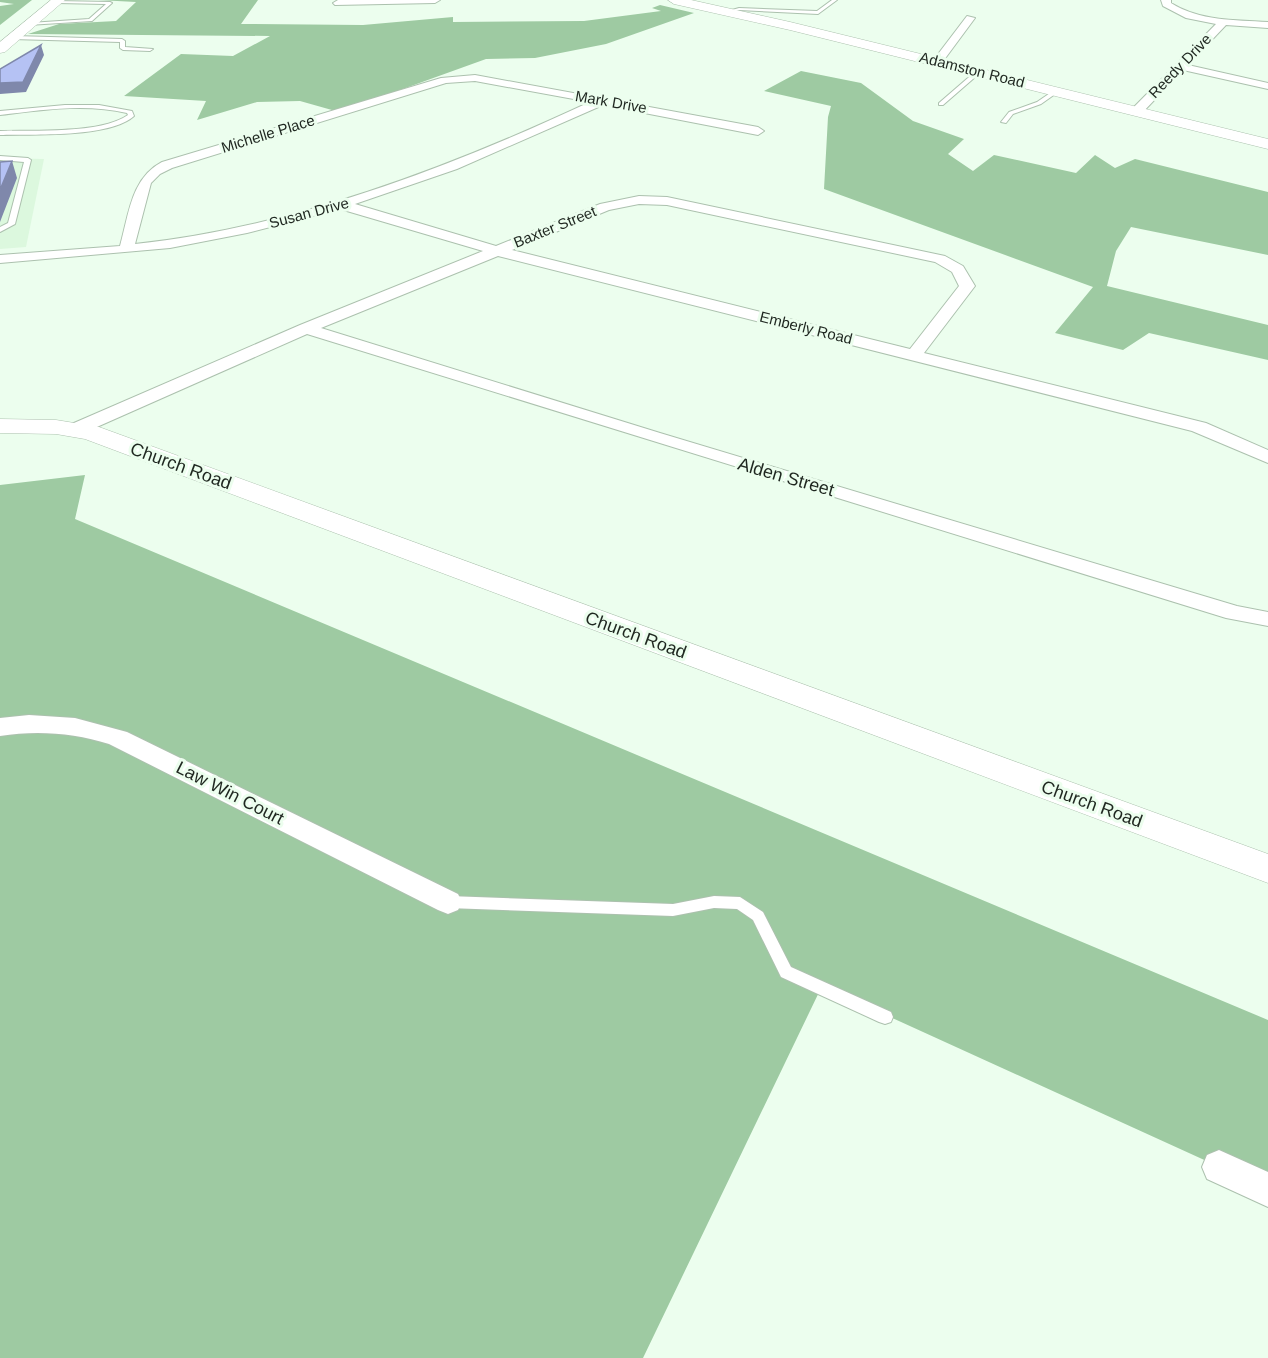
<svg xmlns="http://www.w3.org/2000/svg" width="1268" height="1358" viewBox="0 0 1268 1358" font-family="Arial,sans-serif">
<rect width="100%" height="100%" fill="#ecfeee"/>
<path fill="#dcf8de" d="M0,158l44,1 -18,88 -26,2z"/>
<path fill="#9ecaa2" d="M0,0h32l-32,25v-19l14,-2 -14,-2z
M98,0h160l-17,24 122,1 90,-8v5l131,-1 77,-10 -9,-3 8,-3 34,8 -88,31 -71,14 -49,1 -147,53 -39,-11 -43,1 -60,18 9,-19 -82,-5 57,-42 52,2 37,-20 -242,-2 31,-10 57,-3 20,-19z
M801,71l60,12 52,38 51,18 -16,15 25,17 21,-16 82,18 19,-18 20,13 20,-9 133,33v63l-137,-28 -15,24 -9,35 161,39v35l-119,-27 -26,17 -68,-17 38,-46 -269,-98 4,-72 3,-11 -67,-15z
M85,475l-10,44 1193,501v169l-446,-203 -179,372h-643v-873z"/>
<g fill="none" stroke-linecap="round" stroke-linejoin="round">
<g stroke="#acc1ae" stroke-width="2">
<path id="service" d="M832,0h5l-19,14 -79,-4 -12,3 -2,-1 14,-4 78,3z
M55,1l55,1 2,1 -20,18 -64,4 2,-2 59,-4 17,-15 -49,-1z
M14,36l108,3 3,2v6l28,2 -3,2 -27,-1 -3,-2v-6l-108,-3z
M976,71l5,1 -38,33h-4v-2z
M1056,89l2,3 -17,12 -28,10 -7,9 -5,-1 8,-10 28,-10z
M65,105h34l33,6 2,5c-24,22 -101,18 -134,19v-4c33,-1 101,3 128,-16l-1,-2c-42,-10 -85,-3 -127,2v-4z
M0,156l28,2 3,2 -16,64 -15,8v-5l8,-4 16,-61 -24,-2z
M448,896l225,8 41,-8 26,1 23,15 28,55 100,45 2,5 -2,5 -6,2 -6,-2 -98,-45 -28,-57 -16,-11 -23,-1 -41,8 -225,-8 -5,-2 -2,-4 2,-4z"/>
</g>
<g stroke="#acc1ae" stroke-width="2">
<path id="minor" d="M338,0h102l-5,3 -100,2 -2,-2z
M1161,0h10v3c29,18 63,17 97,19v6l-42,-3 -38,40 80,18v6l-85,-19 -42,44h-8v-6l83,-84 -30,-6 -23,-12z
M967,16l8,2 -34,46h-8l-1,-2z
M475,75l283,52 6,4 -6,4 -155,-30 -146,64 -102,35 141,42 104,-42 39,-8 28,1 278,59 18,10 12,20 -51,67 282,70 62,27v13l-76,-32 -694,-175 -177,72 339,105 577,173 31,6v14l-42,-8 -919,-284 -226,100h-14l-2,-4 2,-4 233,-101 183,-74 -143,-42 -93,24 -77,15 -170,15v-8l120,-9c9,-32 11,-68 42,-84l279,-84zM475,81l115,21c-144,67 -297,125 -455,142l16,-61 9,-9 12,-6 274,-85zM639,204l28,1 268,57 17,10 7,14 -49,63 -398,-99 97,-40z
M29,715l46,3 52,14 331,162 4,8 -4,8 -10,4 -10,-4 -329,-166c-35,-11 -72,-14 -109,-8v-18z
M1219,1150l49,22v35l-61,-28 -5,-12 5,-12z"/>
</g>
<g stroke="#acc1ae" stroke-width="1">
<path id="tertiary" d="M668,0h23l99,22 478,117v10l-478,-119 -116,-26z
M0,419l56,1 43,7 1169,427v29l-1183,-444 -29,-5 -56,-1z"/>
</g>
<g stroke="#acc1ae" stroke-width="1">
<path id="primary" d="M51,0h14l-60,52 -5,1v-11z"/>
</g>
<use href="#service" fill="#fff" fill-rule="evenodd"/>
<use href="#minor" fill="#fff" fill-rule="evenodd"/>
<use href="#tertiary" fill="#fff" fill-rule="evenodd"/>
<use href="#primary" fill="#fff" fill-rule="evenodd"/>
</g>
<path fill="#7f88ab" d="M41,45l3,10 -18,37 -26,2v-11z
M12,161l5,17 -17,44v-32z"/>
<path fill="#b5c2f4" stroke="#7f88ab" stroke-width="1.5" d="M41,45l-18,37 -23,1v-14z
M12,161l-12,29v-28z"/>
<g text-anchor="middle" stroke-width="6" stroke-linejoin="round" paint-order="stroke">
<g font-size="15" fill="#1f2720" stroke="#ecfeee">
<text transform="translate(1180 66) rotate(-46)" y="5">Reedy Drive</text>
<text transform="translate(972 70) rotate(14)" y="5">Adamston Road</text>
<text transform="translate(611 102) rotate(10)" y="5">Mark Drive</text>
<text transform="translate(268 134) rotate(-17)" y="5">Michelle Place</text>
<text transform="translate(309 213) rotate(-15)" y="5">Susan Drive</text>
<text transform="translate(555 227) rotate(-22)" y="5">Baxter Street</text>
<text transform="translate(806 328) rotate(14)" y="5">Emberly Road</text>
</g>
<g font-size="18" fill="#1f2720" stroke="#ecfeee">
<text transform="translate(181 466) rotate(20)" y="6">Church Road</text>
<text transform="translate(786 477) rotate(16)" y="6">Alden Street</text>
<text transform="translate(636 635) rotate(20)" y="6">Church Road</text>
<text transform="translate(230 793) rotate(27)" y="6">Law Win Court</text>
<text transform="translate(1092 804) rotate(20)" y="6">Church Road</text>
</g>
</g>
</svg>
